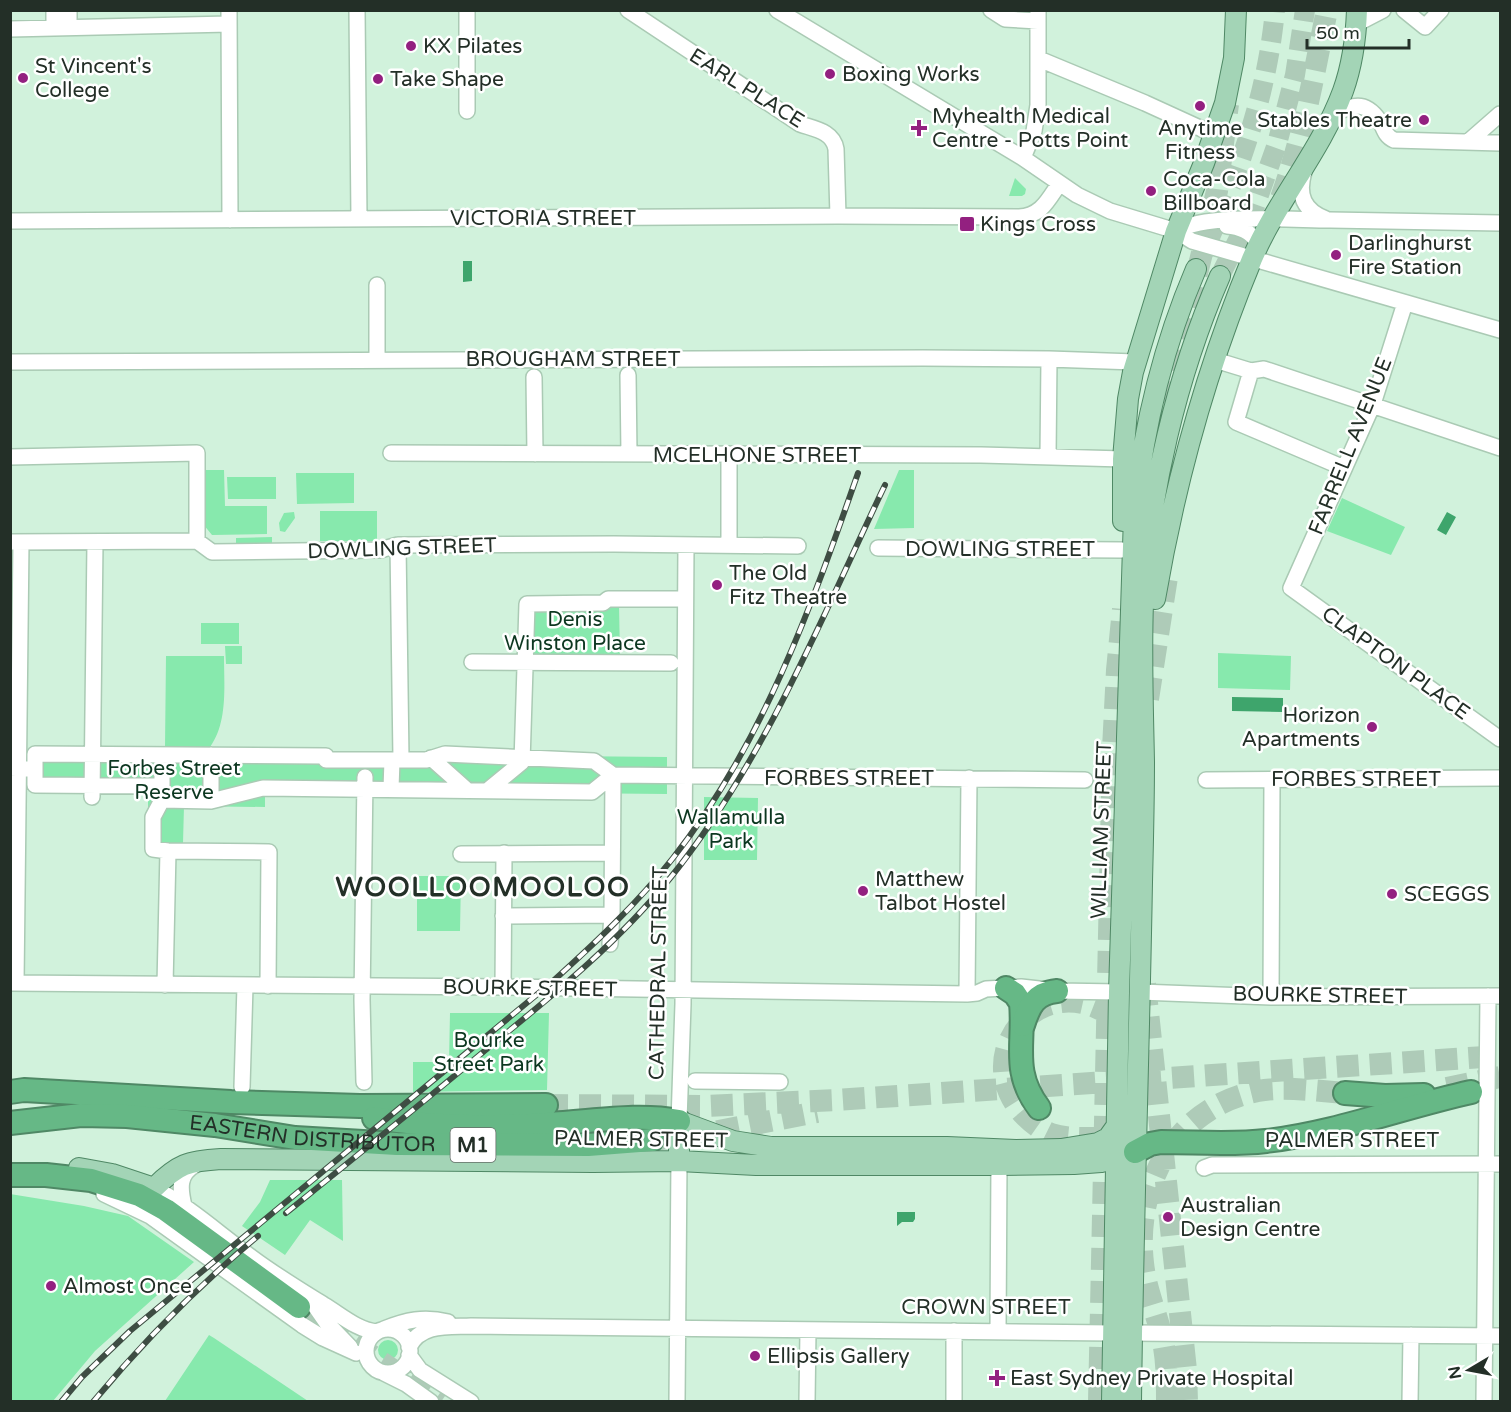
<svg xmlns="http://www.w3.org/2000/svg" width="1511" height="1412" viewBox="0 0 1511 1412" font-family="'Varela Round',sans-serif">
<rect width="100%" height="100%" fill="#d1f2dc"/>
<path fill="#87e9ad" d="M1015,178l11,11 -1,5 -3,2h-13z
M203,470h21l1,36h42v28l-55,1 -9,-11z
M899,470h15v58l-40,1z
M296,473h58v30l-57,1z
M227,477h49v22h-48z
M1342,498l63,29 -14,28 -64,-24z
M320,511h57v30h-57z
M294,512l1,6 -10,14 -5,-1 -1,-8 5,-10z
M272,537v7l-36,1v-7z
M619,604l1,52 -90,2 -1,-52z
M201,623h38v21h-38z
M225,646h17v18h-16z
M1218,653l73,3 -1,34 -72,-2z
M166,656h58c0,30 4,66 -14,91h-45z
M33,751l634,6v37l-402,-4v17l-81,-1 -1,37h-35v-55l-115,-1z
M704,797l54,1 -1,62h-53z
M417,876h44l-1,55h-43z
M450,1013h99l-2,77 -134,2v-30h36z
M270,1180h72l1,61 -33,-21 -25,35 -43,-29 18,-24z
M10,1194l74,12 44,10 66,46 -99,89 -42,50h-42z
M209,1335l5,3 94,63h-143z
M378 1350a10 10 0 1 1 20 0a10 10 0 1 1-20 0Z"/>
<path fill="#3ea56c" d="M463,261h9v20l-9,1z
M1447,512l9,5 -10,18 -9,-5z
M1232,697l51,1v14l-51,-1z
M897,1212h18v7l-2,3h-11l-5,4z"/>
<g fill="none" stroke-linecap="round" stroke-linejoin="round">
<path stroke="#aecbb8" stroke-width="20" stroke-dasharray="20 10" stroke-linecap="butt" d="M1196,269c38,-85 70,-164 79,-259
M1220,276l35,-70 22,-62 18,-69 10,-65"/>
<path stroke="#aecbb8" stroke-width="22" stroke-dasharray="22 11" stroke-linecap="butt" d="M1281,198c22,-60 33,-125 46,-188
M1162,402l22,-75 33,-136 11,-87
M1148,699l19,-122
M1145,984l41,386 1,32
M1447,1088l53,-11
M546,1105l160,1 130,-6 664,-44
M1101,1138c-17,0 -34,1 -50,-4 -10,-4 -19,-11 -26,-18 -60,-63 20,-155 93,-95
M652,1140l46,-5 119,-23
M299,1307l142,95
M1099,1402l14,-653 4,-79 6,-61
M1167,1402c0,-19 0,-37 -3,-55 -5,-29 -18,-55 -21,-84 -9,-79 33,-156 115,-172 24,-5 62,0 87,2"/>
<g stroke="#aacab4" stroke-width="18">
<path id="minor" d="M69,10v17
M229,10l1,210
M357,10l2,209
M628,10l172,114c14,5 33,7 36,25l2,67
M777,10l246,148 54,37 33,16 66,20 16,10 308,89
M991,10l14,9 33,2
M1404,10l21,17 16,-17
M1356,24l27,-14
M54,28v-18
M10,29l219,-5
M1039,59l106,44 70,32
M467,111v-101
M1333,114c22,-11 35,-13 49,11 3,7 5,12 12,15l106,3
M1468,142l32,-28
M1023,158l11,-27 4,-26v-95
M1304,172c-7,23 0,39 22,47
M10,221l828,-5 181,1c22,-1 29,-17 40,-33
M1227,226c14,1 23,6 32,17
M1176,231c31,-18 116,-11 154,-11 57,1 114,2 170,3
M377,285v75
M1405,303l-32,101 -82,184 209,151
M1215,360l36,11 13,-2 236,79
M10,362l913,-4 126,1 86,3
M1251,371l-15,51 108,46
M628,375l1,79
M534,377l1,77
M391,453l590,2 142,4
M729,454v90
M1048,456l1,-97
M10,457l187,-4v88
M10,542l187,-1 15,11 168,-2 18,-5 216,-1 184,2
M398,545l3,214
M878,548l244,2
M472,662l199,1
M431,758l36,32
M10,768l25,1v-15l291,2v4h100l19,-6 149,7 19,14 472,5
M35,769v16l127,1v14l49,1 52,-13 329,4 21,-17
M1206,780l294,-2
M162,786v-31
M391,789l1,-29
M488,790l34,-28 5,-158 76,-1 5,-4h77
M92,797l3,-255
M162,800l-9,17v32l15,2 101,1 -1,134
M211,801v-46
M461,854l151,-1
M612,915l1,-140
M503,916l109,-1 -2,29
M10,983l493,4 464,7 10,-1 9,-4 35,-2 36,4 62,1
M16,983l5,-441
M165,985l3,-134
M503,987l1,-134
M1140,992l131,5 229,-1
M967,994l2,-216
M1271,997l1,-217
M695,1081l85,1
M364,1082l-2,-82 3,-223
M242,1087l3,-101
M679,1121l4,-117 3,-459
M1204,1168l8,-3 288,-1
M154,1188c36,19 65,46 97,69 24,18 49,33 73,48 17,10 33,25 53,27
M104,1194l46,22 152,109 21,13 33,15
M184,1206c-4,-17 -6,-32 11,-41
M310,1299l16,23 24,25
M384,1329c22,-9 40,-13 64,-7
M366 1351a22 22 0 1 1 44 0a22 22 0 1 1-44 0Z
M954,1331v71
M998,1331l1,-166
M1132,1333l368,3
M409,1347c12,-24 40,-20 62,-21l642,7
M409,1355l11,15 51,32
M384,1373l22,11 25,18
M677,1402l2,-241
M807,1402l1,-72
M1410,1402l1,-67
M1484,1402l4,-406"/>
</g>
<g stroke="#4f8865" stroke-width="22">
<path id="major" d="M1123,521v-62l5,-60 5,-27 43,-141 28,-68 21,-60 9,-45 2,-48
M1155,599c20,-116 52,-232 97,-340 25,-59 69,-108 91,-168 9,-25 13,-54 14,-81
M679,1161v-40l54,20 38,6h176l69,3 45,-1 37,-6 10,-5 10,-14
M79,1168l33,6 42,14c24,-24 34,-27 67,-29l372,3 86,-1 77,4h243l75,-1 27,-2 27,-7
M1112,1402l7,-410 15,-477c9,-85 28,-167 62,-246
M1131,1402c2,-174 8,-347 11,-520 1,-40 2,-80 2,-120 -1,-53 -3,-106 -1,-159 5,-108 34,-228 77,-327"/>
</g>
<g stroke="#4f8865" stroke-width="26">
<g id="highway">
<path d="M1006,988l9,6 6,9c4,41 -10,68 18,105"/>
<path d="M1023,1025c6,-19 12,-32 34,-34"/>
<path d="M10,1092l14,-2 207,12 129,4 186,-1"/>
<path d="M1345,1093l40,3 39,-1"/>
<path d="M374,1118c57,9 116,10 173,6 45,-2 88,-11 132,-3"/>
<path id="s1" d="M10,1123l71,-8 46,1 88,9 80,13 102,6 191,1 64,-5"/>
<path d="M1135,1152l15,-8 11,-2c35,0 71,3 105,-1 70,-8 137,-34 205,-49"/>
<path d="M10,1175h36l45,5 48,15 27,15 133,97"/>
</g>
</g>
<use href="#minor" stroke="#fff" stroke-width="15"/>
<use href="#major" stroke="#a3d4b6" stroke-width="20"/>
<use href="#highway" stroke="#66b886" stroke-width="22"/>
<g stroke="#3e4d43" stroke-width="6">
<path id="rail" d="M286,1213c68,-55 135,-109 202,-165 65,-53 130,-105 183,-171 94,-117 150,-258 214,-392
M61,1402l21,-25 48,-46 422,-349c43,-39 85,-78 121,-124 89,-113 138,-250 185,-385
M93,1402c50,-60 105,-116 165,-166"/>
</g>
<use href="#rail" stroke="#fff" stroke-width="4" stroke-dasharray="11" stroke-linecap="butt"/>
</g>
<g fill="#932080" stroke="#fff" stroke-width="2">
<circle cx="411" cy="46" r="6"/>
<circle cx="830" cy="74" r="6"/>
<circle cx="23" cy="78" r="6"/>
<circle cx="378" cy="79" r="6"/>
<circle cx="1200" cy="106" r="6"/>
<circle cx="1424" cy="120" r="6"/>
<path d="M916 119h6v6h6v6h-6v6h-6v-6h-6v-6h6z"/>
<circle cx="1151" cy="191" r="6"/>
<rect x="959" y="216" width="16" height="16" rx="3"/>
<circle cx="1336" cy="255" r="6"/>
<circle cx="717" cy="585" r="6"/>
<circle cx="1372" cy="727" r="6"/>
<circle cx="863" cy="891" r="6"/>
<circle cx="1392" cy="894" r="6"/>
<circle cx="1168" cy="1217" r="6"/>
<circle cx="51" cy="1286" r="6"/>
<circle cx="755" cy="1356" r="6"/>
<path d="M994 1369h6v6h6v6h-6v6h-6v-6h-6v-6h6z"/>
</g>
<g text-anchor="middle" stroke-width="5" stroke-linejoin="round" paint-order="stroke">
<rect fill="#fff" stroke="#656d68" stroke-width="1.5" x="450.5" y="1128" width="45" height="34" rx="4.5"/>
<g font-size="20" font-weight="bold" fill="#232f27">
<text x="473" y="1152">M1</text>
</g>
<g font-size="21" fill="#232f27" stroke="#fff" text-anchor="start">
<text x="423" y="53">KX Pilates</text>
<text x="35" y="73">St Vincent's<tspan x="35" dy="24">College</tspan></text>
<text x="842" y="81">Boxing Works</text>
<text x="390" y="86">Take Shape</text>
<text x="932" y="123">Myhealth Medical<tspan x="932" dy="24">Centre - Potts Point</tspan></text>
<text x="1412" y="127" text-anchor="end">Stables Theatre</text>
<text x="1200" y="135" text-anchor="middle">Anytime<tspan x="1200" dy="24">Fitness</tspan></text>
<text x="1163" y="186">Coca-Cola<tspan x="1163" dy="24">Billboard</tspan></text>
<text x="980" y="231">Kings Cross</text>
<text x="1348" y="250">Darlinghurst<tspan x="1348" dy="24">Fire Station</tspan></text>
<text x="729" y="580">The Old<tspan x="729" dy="24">Fitz Theatre</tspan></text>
<text x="1360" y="722" text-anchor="end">Horizon<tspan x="1360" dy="24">Apartments</tspan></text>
<text x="875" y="886">Matthew<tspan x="875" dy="24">Talbot Hostel</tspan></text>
<text x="1404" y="901">SCEGGS</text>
<text x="1180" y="1212">Australian<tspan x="1180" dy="24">Design Centre</tspan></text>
<text x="63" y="1293">Almost Once</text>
<text x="767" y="1363">Ellipsis Gallery</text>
<text x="1010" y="1385">East Sydney Private Hospital</text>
</g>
<g font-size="21" fill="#232f27" stroke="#fff">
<text transform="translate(747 88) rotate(32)" y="7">EARL PLACE</text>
<text x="543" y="225">VICTORIA STREET</text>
<text x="573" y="366">BROUGHAM STREET</text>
<text transform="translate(1350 446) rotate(-68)" y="7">FARRELL AVENUE</text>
<text x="757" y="462">MCELHONE STREET</text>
<text transform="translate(402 548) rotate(-2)" y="7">DOWLING STREET</text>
<text x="1000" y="556">DOWLING STREET</text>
<text transform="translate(1396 663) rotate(36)" y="7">CLAPTON PLACE</text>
<text x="849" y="785">FORBES STREET</text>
<text x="1356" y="786">FORBES STREET</text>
<text transform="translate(1101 830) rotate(-88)" y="7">WILLIAM STREET</text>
<text transform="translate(658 973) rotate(-89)" y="7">CATHEDRAL STREET</text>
<text transform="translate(530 988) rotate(1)" y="7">BOURKE STREET</text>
<text transform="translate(1320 995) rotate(1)" y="7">BOURKE STREET</text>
<text dy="7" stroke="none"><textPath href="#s1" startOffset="304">EASTERN DISTRIBUTOR</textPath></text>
<text transform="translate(641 1139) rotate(1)" y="7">PALMER STREET</text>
<text x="1352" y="1147">PALMER STREET</text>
<text x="986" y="1314">CROWN STREET</text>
</g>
<g font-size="21" fill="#0c3720" stroke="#fff">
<text x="575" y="626">Denis<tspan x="575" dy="24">Winston Place</tspan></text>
<text x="174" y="775">Forbes Street<tspan x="174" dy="24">Reserve</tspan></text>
<text x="731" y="824">Wallamulla<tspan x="731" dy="24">Park</tspan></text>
<text x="489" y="1047">Bourke<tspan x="489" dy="24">Street Park</tspan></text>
</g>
<g font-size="27" font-weight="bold" letter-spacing="1.5" fill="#232f27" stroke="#fff">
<text x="483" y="896">WOOLLOOMOOLOO</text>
</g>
</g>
<rect width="1511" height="1412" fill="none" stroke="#232f27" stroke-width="24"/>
<g transform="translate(1469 1370) rotate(260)" stroke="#ffffff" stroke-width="4.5" paint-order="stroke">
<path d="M0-4.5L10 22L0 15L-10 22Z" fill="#232f27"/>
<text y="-9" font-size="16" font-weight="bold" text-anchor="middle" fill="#232f27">N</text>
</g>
<path d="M1307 39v9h102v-9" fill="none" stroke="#232f27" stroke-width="3"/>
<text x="1316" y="39" font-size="18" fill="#232f27" stroke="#ffffff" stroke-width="4.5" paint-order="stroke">50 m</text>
</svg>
